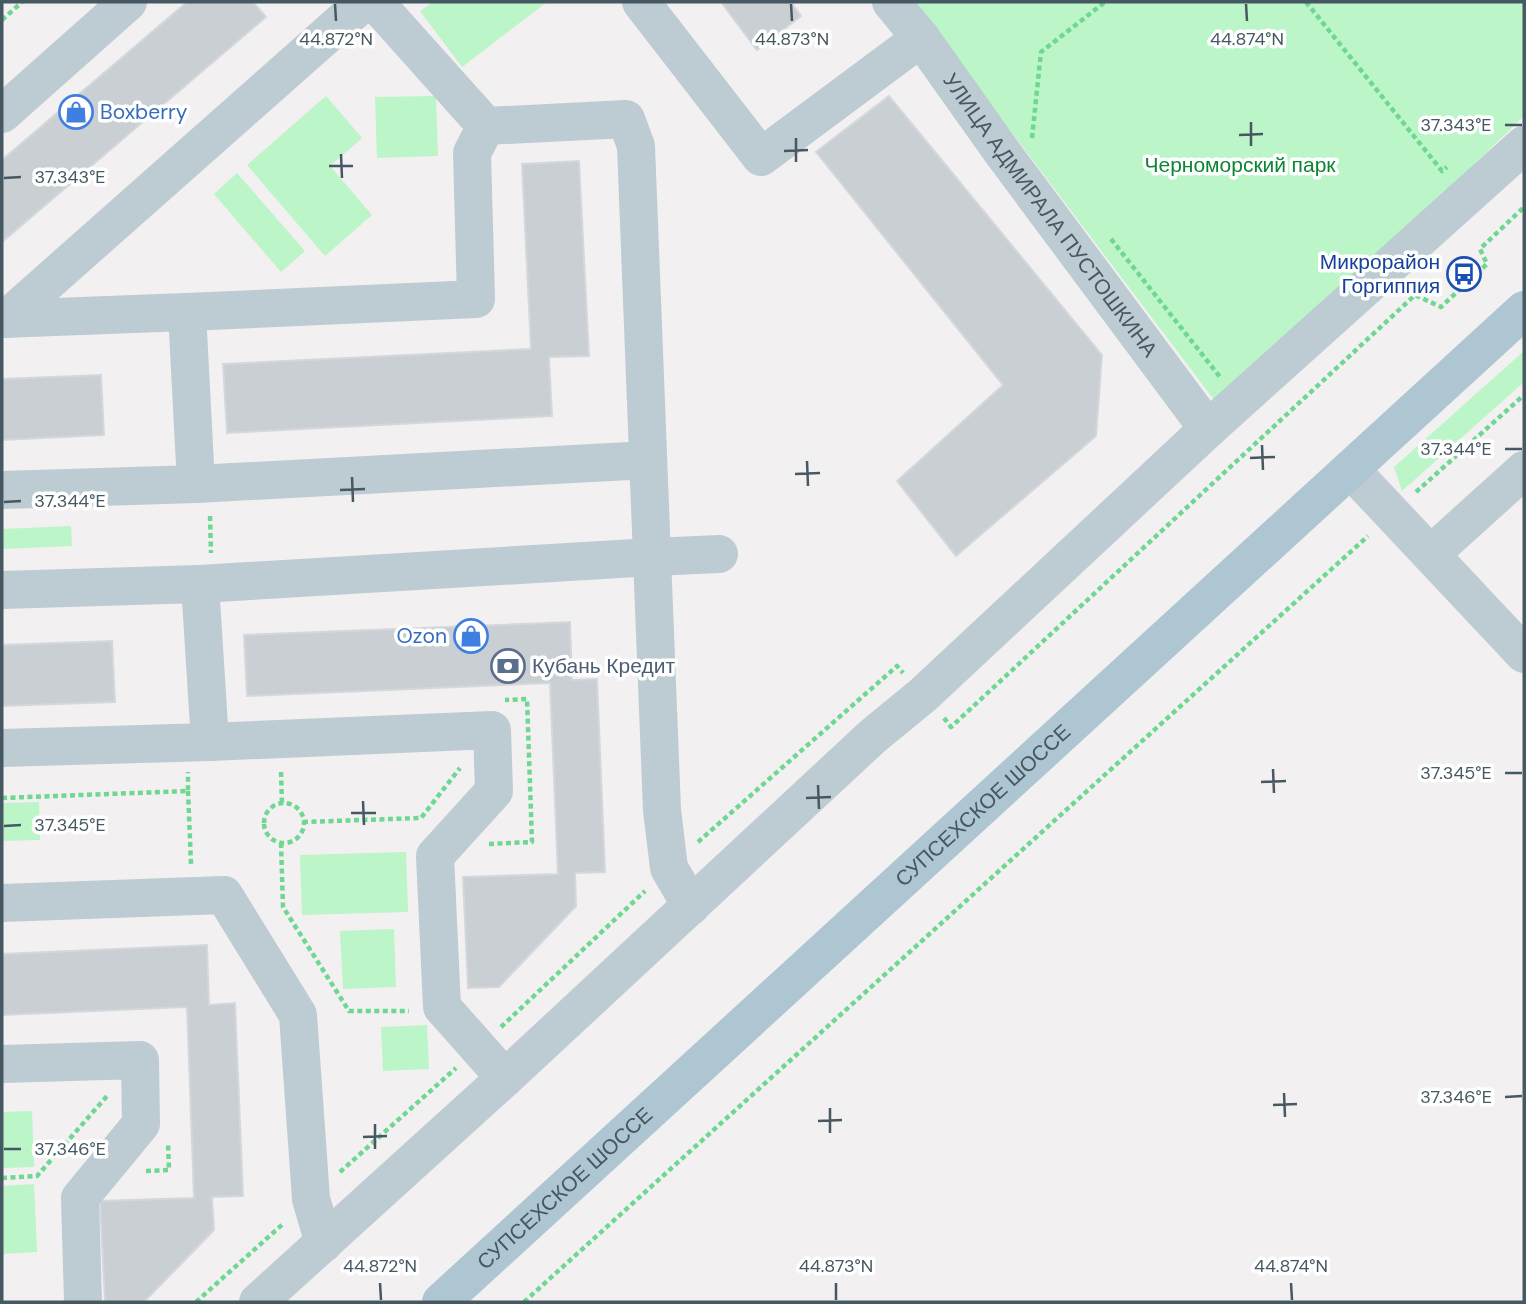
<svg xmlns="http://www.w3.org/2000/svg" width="1526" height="1304" viewBox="0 0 1526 1304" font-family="'DM Sans',sans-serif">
<rect width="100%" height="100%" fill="#f3f0f1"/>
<path fill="#bbf5c8" d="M433,2h114l-85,65 -42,-56z
M913,2h611v114l-303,293z
M326,96l36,42 -32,28 42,49 -47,41 -78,-91z
M436,96l2,60 -61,2 -2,-61z
M237,173l68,78 -24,21 -67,-78z
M1524,351v31l-122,109 -8,-24z
M71,526l1,20 -70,3v-20z
M39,802l1,38 -38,1v-38z
M406,852l2,60 -106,3 -2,-60z
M394,929l2,58 -53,2 -3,-58z
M427,1025l2,44 -46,2 -2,-44z
M32,1111l2,56 -32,1v-56z
M34,1184l3,68 -35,2v-68z"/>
<path fill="#cacfd4" stroke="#d4d8dd" stroke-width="2" d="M187,2h66l13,15 -264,225v-82z
M721,2h70l10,14 -44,34z
M889,96l213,259 -6,81 -140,120 -59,-75 106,-96 -187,-233z
M579,161l10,195 -40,1 3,59 -325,17 -4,-69 308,-15 -9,-185z
M101,375l3,60 -102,5v-61z
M570,622l2,58 25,-1 8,193 -30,1 1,33 -77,81 -31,1 -5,-111 95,-3 -8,-191 -303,13 -3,-61z
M112,641l3,61 -113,4v-61z
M207,945l2,60 26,-2 8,193 -31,1 2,33 -70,72h-39l-5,-101 94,-3 -7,-191 -185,8v-61z"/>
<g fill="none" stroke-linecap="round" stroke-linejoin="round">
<path stroke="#6ed792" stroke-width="4.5" stroke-dasharray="5 3.5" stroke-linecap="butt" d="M1306,2l136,169 5,-4
M2,20l20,-18
M1032,138l9,-86 64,-50
M1111,239l109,138
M1416,492l108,-97
M210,516l1,37
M944,718l7,9 464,-432 26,12 46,-43 -7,-15 44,-42
M281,772l1,31
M188,791l3,73
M2,798l186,-7v-19
M264 823a20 20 0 1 1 40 0a20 20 0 1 1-40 0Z
M303,822l118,-4 39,-50
M698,842l199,-176 6,7
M281,843l2,64 66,104h60
M489,844l43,-2 -5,-143 -22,1
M501,1027l144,-136
M146,1171l23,-1 -1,-27
M340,1172l116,-104
M2,1178l35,-2 70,-80
M196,1302l88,-79
M524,1302l844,-766"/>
<g stroke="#bdcbd2" stroke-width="38">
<path d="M375,2l111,124"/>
<path d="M641,2l120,155 160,-119"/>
<path id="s1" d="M891,2l30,36 81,114 206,277"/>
<path d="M2,114l126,-112"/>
<path d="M2,315l4,4 358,-317"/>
<path d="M2,319l185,-7"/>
<path d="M648,460l-452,24 -9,-172 289,-13 -4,-146 14,-27 140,-7 10,27 16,411 67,-3"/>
<path d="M1351,470l173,184"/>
<path d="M2,490l194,-6"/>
<path d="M1431,554l93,-84"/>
<path d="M2,590l198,-6"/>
<path d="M2,748l208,-6"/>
<path d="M2,903l222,-8 74,120 13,184 13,44"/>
<path d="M2,1064l138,-4 1,64 -61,74 3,104"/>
<path d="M505,1078l-63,-71 -7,-151 59,-65 -2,-61 -282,12 -10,-158 452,-27 10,253 7,58 22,38"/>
<path d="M258,1302l247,-224 368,-342 50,-41 285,-266 316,-284"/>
</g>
<path stroke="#adc6d2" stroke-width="38" id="s2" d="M441,1302l1083,-992"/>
</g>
<path fill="none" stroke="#465861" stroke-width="2.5" d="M335,4l1,17M791,4l1,17M1246,4l1,17M1251,122v24M1505,125h17M1239,135l24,-1M796,138v24M784,151l24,-1M341,154l1,24M329,166h24M4,178l17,-1M1262,445l1,25M1505,449h17M1250,458l25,-1M807,461l1,25M795,474l25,-1M352,477l1,25M340,490l25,-1M4,502l17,-1M1273,769l1,24M1505,773h17M1261,782l25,-1M818,785l1,24M806,798l25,-1M363,801l1,24M351,813h25M4,826l17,-1M1284,1093l1,24M1505,1097l17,-1M1273,1105l24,-1M830,1108v25M818,1121l24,-1M375,1124v25M363,1137l24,-1M4,1149h17M380,1283l1,17M836,1283v17M1291,1283l1,17"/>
<defs>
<g id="shop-ring" transform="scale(1.75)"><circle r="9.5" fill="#fff" stroke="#3f7fe0" stroke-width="1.5"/><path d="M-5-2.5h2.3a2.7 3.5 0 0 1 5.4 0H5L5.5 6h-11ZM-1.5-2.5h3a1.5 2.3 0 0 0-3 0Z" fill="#3f7fe0"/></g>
<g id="bus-ring" transform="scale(1.75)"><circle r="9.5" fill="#fff" stroke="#1a4fb4" stroke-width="1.5"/><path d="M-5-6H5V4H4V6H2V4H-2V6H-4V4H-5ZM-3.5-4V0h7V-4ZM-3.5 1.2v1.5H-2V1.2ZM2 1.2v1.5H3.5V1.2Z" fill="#1a4fb4"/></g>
<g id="bank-ring" transform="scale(1.75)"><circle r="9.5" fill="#fff" stroke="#5c6f8a" stroke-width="1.5"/><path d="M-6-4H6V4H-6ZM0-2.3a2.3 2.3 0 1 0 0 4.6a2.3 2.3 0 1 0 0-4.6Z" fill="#5c6f8a"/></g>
</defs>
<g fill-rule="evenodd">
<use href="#shop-ring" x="76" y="112"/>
<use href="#bus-ring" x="1464" y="274"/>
<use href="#shop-ring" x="471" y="636"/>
<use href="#bank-ring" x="508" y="666"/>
</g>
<g text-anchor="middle" stroke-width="7" stroke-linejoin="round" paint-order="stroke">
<g font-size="21" fill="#366cbe" stroke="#fff" text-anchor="start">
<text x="100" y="119">Boxberry</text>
<text x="447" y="643" text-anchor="end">Ozon</text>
</g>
<g font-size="21" fill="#0c8635" stroke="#fff">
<text x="1240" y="172">Черноморский парк</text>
</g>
<g font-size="21" fill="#465861" stroke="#fff">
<text dy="7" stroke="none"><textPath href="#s1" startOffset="266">УЛИЦА АДМИРАЛА ПУСТОШКИНА</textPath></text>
<text dy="7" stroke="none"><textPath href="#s2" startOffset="735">СУПСЕХСКОЕ ШОССЕ</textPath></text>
<text dy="7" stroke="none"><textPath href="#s2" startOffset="168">СУПСЕХСКОЕ ШОССЕ</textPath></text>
</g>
<g font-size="21" fill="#164399" stroke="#fff" text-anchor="end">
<text x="1440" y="269">Микрорайон<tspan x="1440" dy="24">Горгиппия</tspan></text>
</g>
<g font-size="21" fill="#4e5e75" stroke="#fff" text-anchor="start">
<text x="532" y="673">Кубань Кредит</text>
</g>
</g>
<g font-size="18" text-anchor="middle" fill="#465861" stroke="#fff" stroke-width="7" stroke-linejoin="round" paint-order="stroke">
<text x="336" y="45">44.872°N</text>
<text x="792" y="45">44.873°N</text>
<text x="1247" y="45">44.874°N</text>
<text x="1456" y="131">37.343°E</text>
<text x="70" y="183">37.343°E</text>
<text x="1456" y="455">37.344°E</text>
<text x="70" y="507">37.344°E</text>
<text x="1456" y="779">37.345°E</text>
<text x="70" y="831">37.345°E</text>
<text x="1456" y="1103">37.346°E</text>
<text x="70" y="1155">37.346°E</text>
<text x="380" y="1272">44.872°N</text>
<text x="836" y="1272">44.873°N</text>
<text x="1291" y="1272">44.874°N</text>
</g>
<rect width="1526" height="1304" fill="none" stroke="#465861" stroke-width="7"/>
</svg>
